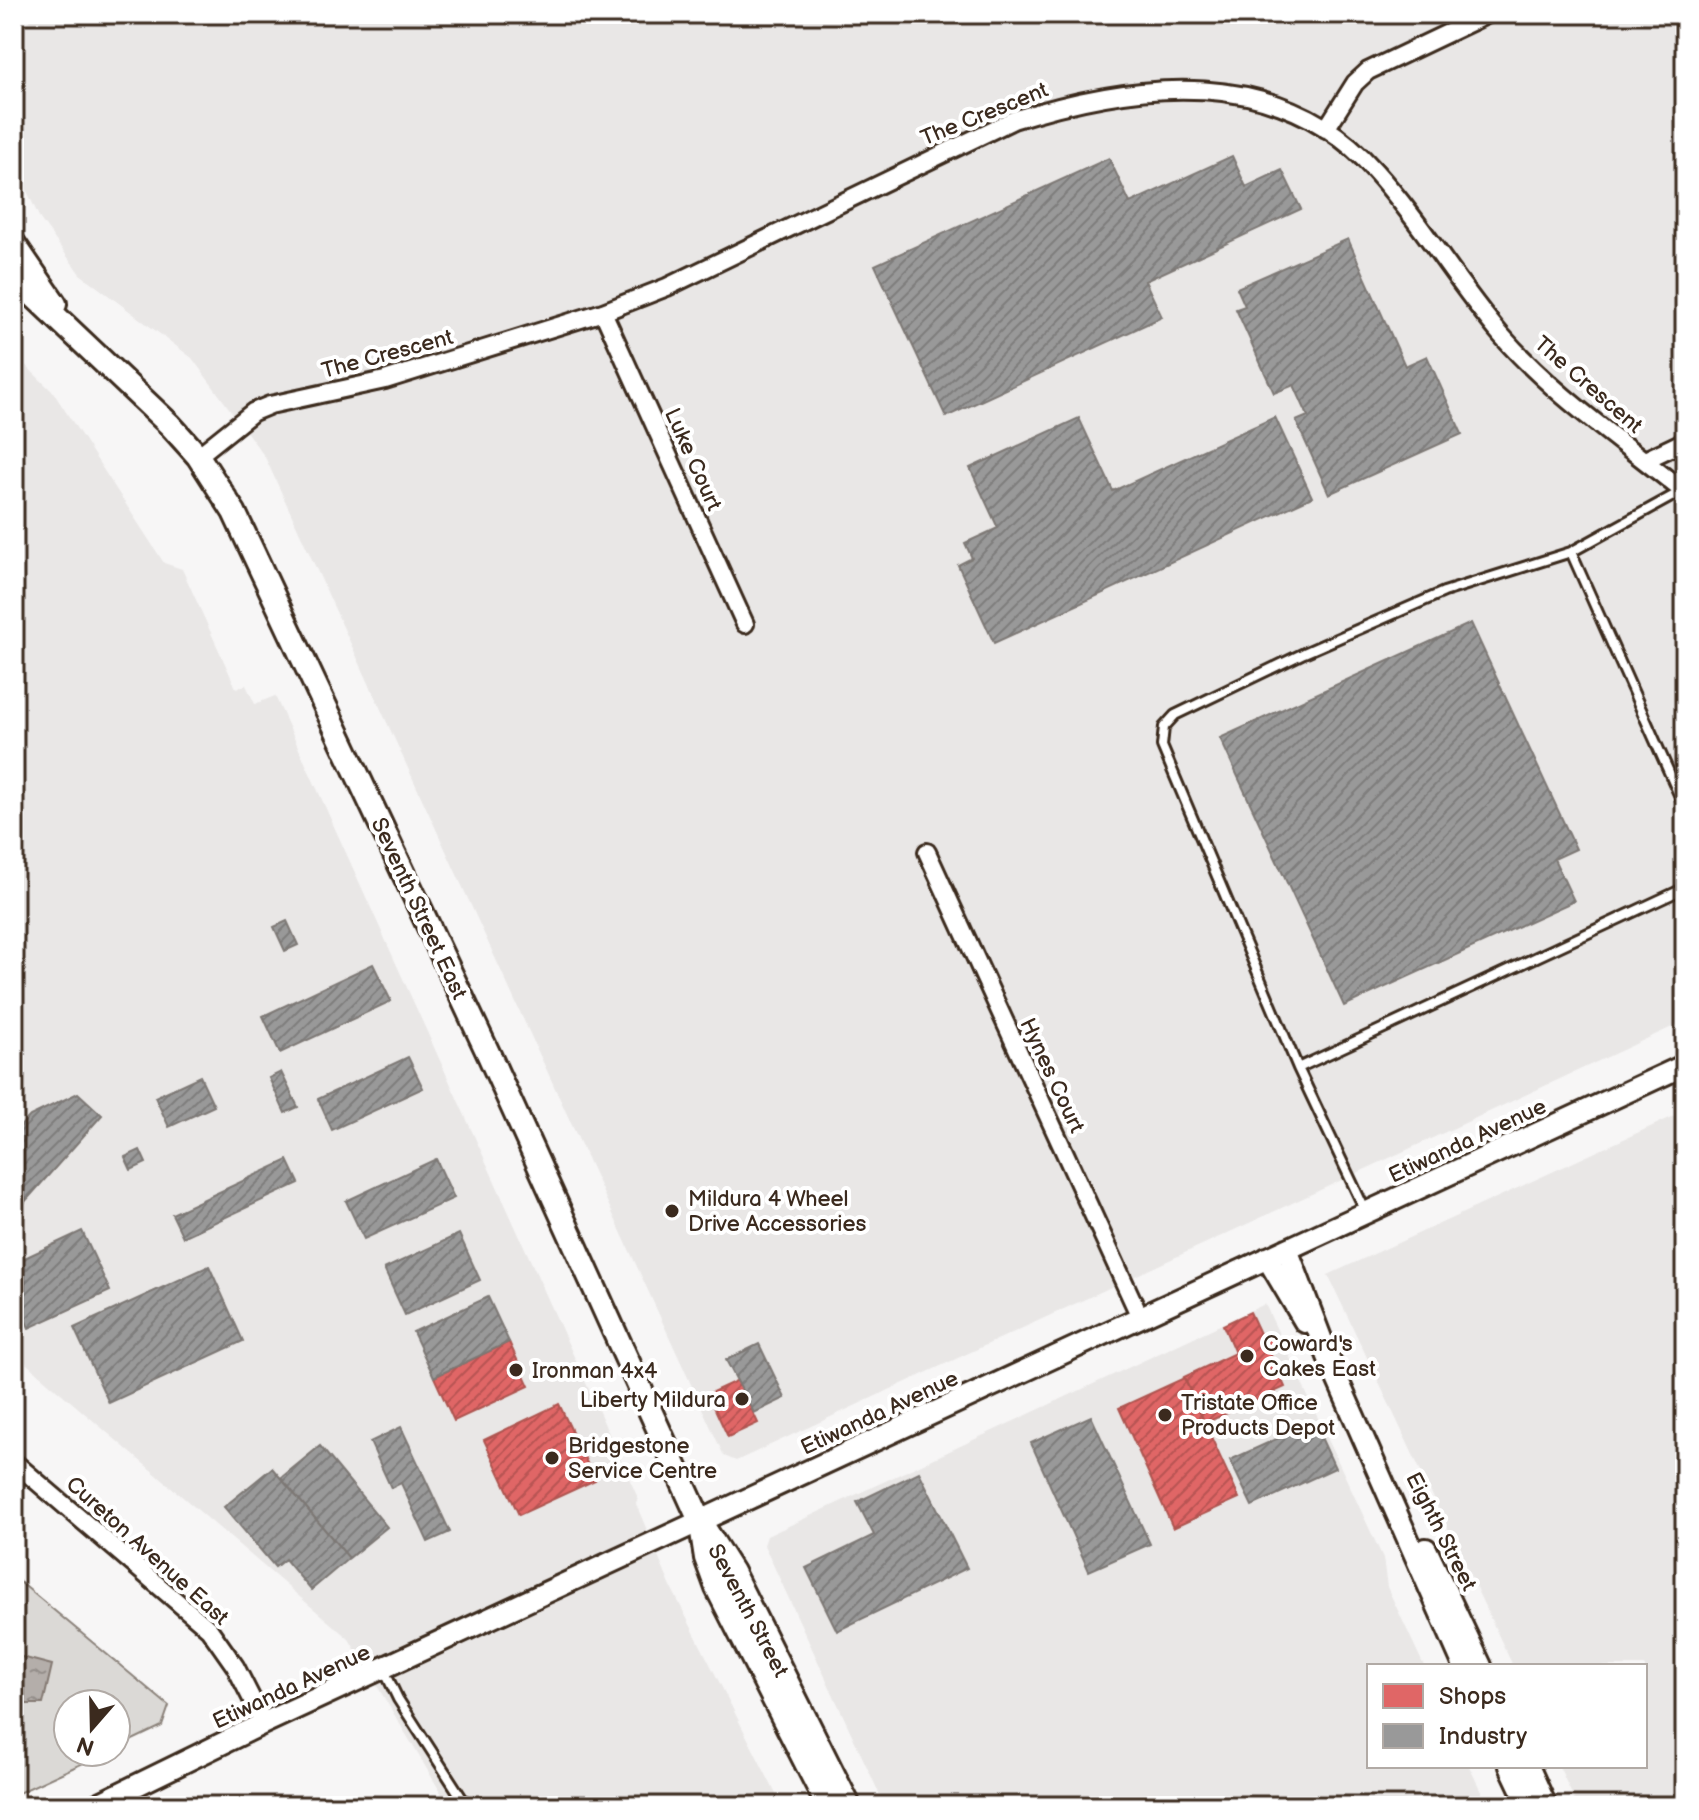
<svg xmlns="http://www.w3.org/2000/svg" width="1699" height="1820" viewBox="0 0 1699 1820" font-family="'Balsamiq Sans',sans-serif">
<defs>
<pattern id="water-ripples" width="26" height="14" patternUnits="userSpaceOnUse" patternTransform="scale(2)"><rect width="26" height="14" fill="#b4aeaa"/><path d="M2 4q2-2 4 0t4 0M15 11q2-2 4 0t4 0" fill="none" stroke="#948e8a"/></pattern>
<pattern id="shops-hatch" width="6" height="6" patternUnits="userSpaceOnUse" patternTransform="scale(2)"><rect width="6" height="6" fill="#e06666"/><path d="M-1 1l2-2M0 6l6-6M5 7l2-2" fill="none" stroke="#b75453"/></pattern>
<pattern id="industry-hatch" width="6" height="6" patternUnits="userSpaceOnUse" patternTransform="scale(2)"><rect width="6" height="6" fill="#999"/><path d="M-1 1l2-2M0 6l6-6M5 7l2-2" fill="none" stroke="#7e7d7c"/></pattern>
</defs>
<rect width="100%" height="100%" fill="#f7f6f6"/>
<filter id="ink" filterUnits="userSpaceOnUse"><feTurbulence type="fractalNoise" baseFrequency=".0125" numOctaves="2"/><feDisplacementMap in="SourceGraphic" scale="16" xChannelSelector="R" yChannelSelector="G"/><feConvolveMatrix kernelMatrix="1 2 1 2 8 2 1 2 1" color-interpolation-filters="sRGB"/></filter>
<g filter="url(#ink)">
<path fill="#e9e7e6" d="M34,14h1651v1007l-949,440 -12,-5 -459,-999 -73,-99 -112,-84 -40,-55 -26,-56v-73l8,-60z
M14,354l39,38 111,171 18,6 54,119 10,-3 9,19 20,-8 363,802 -2,6 34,81 112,221h-333l-100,-167 -335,-286z
M1685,1111v695h-108l-18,-40h86v-100h-132l-185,-391z
M1265,1304l118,254 4,29 37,79h-55v100h100l19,40h-603l-121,-261 3,-9z"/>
<path fill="#dbd9d6" stroke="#8b827a" stroke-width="2" d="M14,1577l155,129 -7,20 -46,22v-44h-48v48h39l-93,43z"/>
<path fill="url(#water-ripples)" stroke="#847972" stroke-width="2" d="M14,1655l38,10 -9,39h-29z"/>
<path fill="url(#shops-hatch)" stroke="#ae5450" stroke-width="2" d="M1250,1312l13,28 10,-4 5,10 -9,5 16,36 -80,36 -21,-46 51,-24 -12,-28z
M509,1342l20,44 -75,35 -20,-44z
M1184,1378l55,120 -66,30 -54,-120z
M738,1380l20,43 -30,14 -20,-43z
M559,1404l36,76 -76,35 -35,-75z"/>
<path fill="url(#industry-hatch)" stroke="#7d7874" stroke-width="2" d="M1232,156l14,31 36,-17 19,39 -156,72 17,36 -216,100 -71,-152 234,-107 21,45z
M1348,239l57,127 22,-10 35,78 -133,60 -33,-73 12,-5 -14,-31 -20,8 -38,-84 9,-3 -8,-18z
M1275,417l37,80 -318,146 -36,-78 14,-7 -7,-15 33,-15 -28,-60 109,-50 34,73z
M1471,623l105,226 -22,10 20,42 -230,105 -124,-268z
M287,921l11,24 -13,6 -11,-24z
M373,964l18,37 -111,52 -17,-37z
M408,1057l15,31 -91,42 -14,-31z
M281,1072l17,35 -13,6 -16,-35z
M200,1076l14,30 -45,21 -14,-30z
M78,1093l24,22 -88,99v-81l16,-17z
M140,1150l6,13 -15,7 -6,-13z
M436,1159l18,39 -90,41 -18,-38z
M288,1160l11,23 -116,54 -11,-23z
M82,1231l28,60 -81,37 -15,-33v-32z
M459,1234l21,46 -75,35 -21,-46z
M209,1266l34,75 -134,62 -35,-75z
M488,1297l21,45 -75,35 -21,-45z
M759,1344l26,54 -31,15 -28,-53z
M1091,1416l59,128 -61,27 -58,-128z
M1314,1422l21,46 -83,38 -22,-46z
M401,1427l49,105 -22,10 -27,-59 -10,5 -21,-46z
M320,1446l67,81 -38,31 -68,-80z
M272,1468l77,90 -38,32 -26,-31 -10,8 -51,-60z
M919,1472l48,96 -130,63 -31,-63 68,-33 -17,-33z"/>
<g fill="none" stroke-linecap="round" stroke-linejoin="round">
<g stroke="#3b2a1e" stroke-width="14">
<path id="service" d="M1571,552l114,256
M1298,1068l387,-180
M1366,1212l-68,-144 -136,-322 2,-19 11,-12 129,-62 140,-61 127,-40 111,-61
M384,1670l14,29 69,107"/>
</g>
<g stroke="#3b2a1e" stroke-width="22">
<path id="minor" d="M1326,129l29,-46 13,-12 120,-57
M603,312l142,312
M198,456l55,-44 17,-7 115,-25 218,-68 64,-25 346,-167c122,-39 268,-57 362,51 46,51 81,111 126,164 53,61 122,107 184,158
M1645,460l40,-19
M927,852l213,465
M14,1462l195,167 26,37 29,57"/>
</g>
<g stroke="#3b2a1e" stroke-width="26">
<path id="tertiary" d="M1287,1249l45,118 132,299
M1267,1258l38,64
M1426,1549l55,117
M1510,1766l19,40
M1528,1766l18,40
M94,1806l170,-83 1421,-658"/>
</g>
<g stroke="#3b2a1e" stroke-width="28">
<path id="secondary" d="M14,244l41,60
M14,277l156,148 28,31 36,56 255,543 212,468 31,49 117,234
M702,1532l4,26 11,30 111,218"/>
</g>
<use href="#service" stroke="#fff" stroke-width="8"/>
<use href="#minor" stroke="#fff" stroke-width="16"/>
<use href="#tertiary" stroke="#fff" stroke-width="20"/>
<use href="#secondary" stroke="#fff" stroke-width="22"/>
</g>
</g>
<g fill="#3b2a1e" stroke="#fff" stroke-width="3">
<circle cx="672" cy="1211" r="8"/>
<circle cx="1247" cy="1356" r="8"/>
<circle cx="516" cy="1370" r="8"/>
<circle cx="742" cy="1399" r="8"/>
<circle cx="1165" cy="1415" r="8"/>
<circle cx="552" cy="1458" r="8"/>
</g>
<g text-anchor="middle" stroke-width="8" stroke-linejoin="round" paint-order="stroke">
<g font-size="22" fill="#3b2a1e" stroke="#fff">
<text transform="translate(984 113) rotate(-22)" y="8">The Crescent</text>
<text transform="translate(387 353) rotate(-15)" y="8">The Crescent</text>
<text transform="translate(1589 384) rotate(41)" y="8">The Crescent</text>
<text transform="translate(694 459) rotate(66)" y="8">Luke Court</text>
<text transform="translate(420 908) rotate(65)" y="8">Seventh Street East</text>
<text transform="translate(1053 1075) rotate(65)" y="8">Hynes Court</text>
<text transform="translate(1467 1140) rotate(-25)" y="8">Etiwanda Avenue</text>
<text transform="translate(879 1412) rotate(-25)" y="8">Etiwanda Avenue</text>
<text transform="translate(1442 1531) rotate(63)" y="8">Eighth Street</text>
<text transform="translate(148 1550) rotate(42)" y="8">Cureton Avenue East</text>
<text transform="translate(749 1610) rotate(62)" y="8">Seventh Street</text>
<text transform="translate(291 1686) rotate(-25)" y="8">Etiwanda Avenue</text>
</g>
<g font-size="22" fill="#3b2a1e" stroke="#fff" text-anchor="start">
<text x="688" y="1206">Mildura 4 Wheel<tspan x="688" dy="25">Drive Accessories</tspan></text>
<text x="1263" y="1351">Coward's<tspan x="1263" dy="25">Cakes East</tspan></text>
<text x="532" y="1378">Ironman 4x4</text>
<text x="726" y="1407" text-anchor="end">Liberty Mildura</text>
<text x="1181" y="1410">Tristate Office<tspan x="1181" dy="25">Products Depot</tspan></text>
<text x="568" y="1453">Bridgestone<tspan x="568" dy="25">Service Centre</tspan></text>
</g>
</g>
<rect width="1699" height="1820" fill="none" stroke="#fff" stroke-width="48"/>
<rect x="24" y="24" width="1651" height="1772" fill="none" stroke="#3b2a1e" stroke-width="3" filter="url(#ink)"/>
<rect x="1367" y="1664" width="280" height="104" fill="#ffffff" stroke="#b1aaa5" stroke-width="2"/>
<rect x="1383" y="1684" width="40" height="24" fill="#e06666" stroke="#b1aaa5" stroke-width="2"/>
<text x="1439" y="1704" font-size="24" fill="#3b2a1e">Shops</text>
<rect x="1383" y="1724" width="40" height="24" fill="#999999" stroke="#b1aaa5" stroke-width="2"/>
<text x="1439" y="1744" font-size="24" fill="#3b2a1e">Industry</text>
<g transform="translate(92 1728) rotate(200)"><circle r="38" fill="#ffffff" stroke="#b1aaa5" stroke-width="2"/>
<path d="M0-6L14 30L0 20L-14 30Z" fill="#3b2a1e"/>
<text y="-12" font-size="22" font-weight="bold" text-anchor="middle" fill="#3b2a1e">N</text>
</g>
</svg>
